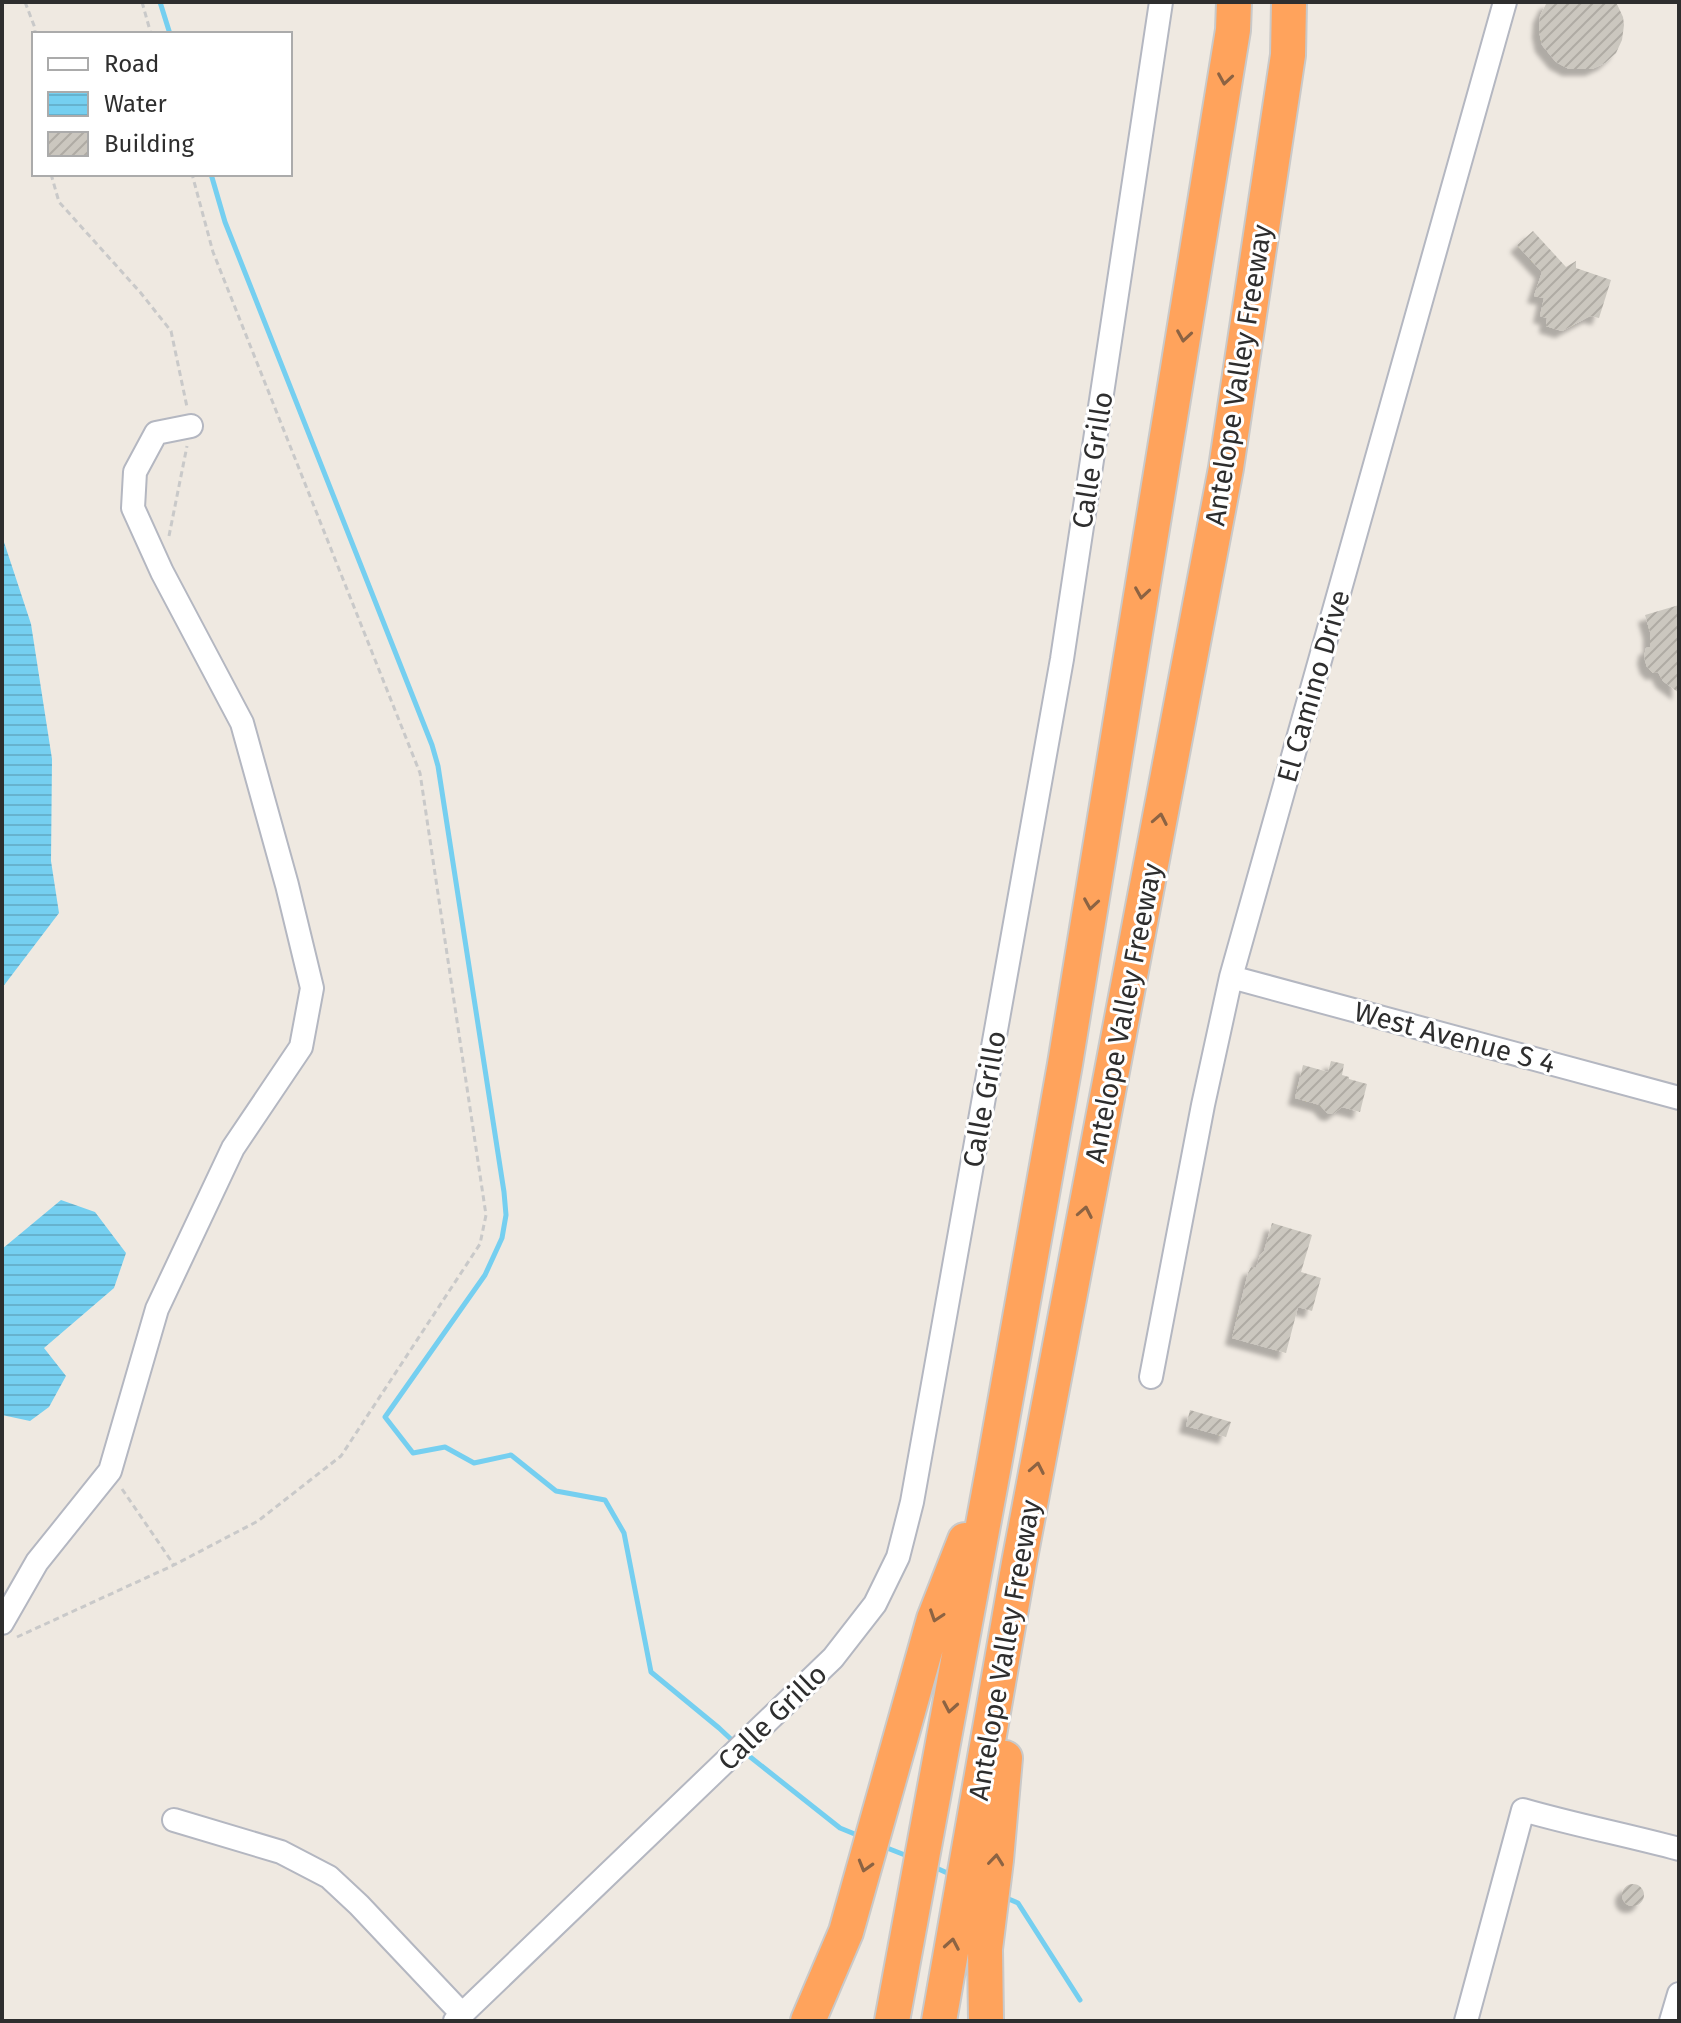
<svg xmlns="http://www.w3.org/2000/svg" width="1681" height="2023" viewBox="0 0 1681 2023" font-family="'Fira Sans',sans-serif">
<defs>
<pattern id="water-rules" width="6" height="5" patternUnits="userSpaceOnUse" patternTransform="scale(2)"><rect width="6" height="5" fill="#75cff0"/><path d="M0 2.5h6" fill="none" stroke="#66b2ce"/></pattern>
<pattern id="building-hatch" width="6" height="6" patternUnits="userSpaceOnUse" patternTransform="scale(2)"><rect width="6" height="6" fill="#cbc7bf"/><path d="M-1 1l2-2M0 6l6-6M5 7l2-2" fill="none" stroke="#afaba4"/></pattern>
<filter id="shadow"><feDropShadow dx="-7" dy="7" stdDeviation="2" flood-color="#0004"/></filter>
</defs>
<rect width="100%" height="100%" fill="#efe9e1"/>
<path fill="url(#water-rules)" d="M2,536l29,88 21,135 -1,102 8,52 -57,75z
M61,1200l34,12 31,41 -12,35 -70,60 22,28 -17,31 -19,14 -28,-6v-166z"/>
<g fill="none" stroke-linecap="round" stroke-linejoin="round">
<path stroke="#75cff0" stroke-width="5" d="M160,2l10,32
M211,174l14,48 207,523 6,21 66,426 2,23 -4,23 -17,37 -100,142 28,36 32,-6 29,16 37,-8 45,36 49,9 19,33 27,139 68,56 15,14
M744,1752l96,76 22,9
M882,1846l28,11
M934,1867l20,9
M1004,1897l14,6 62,97"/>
</g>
<path fill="url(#building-hatch)" filter="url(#shadow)" d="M1547,2h69l7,15 1,8 -2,15 -6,13 -11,10 -13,6h-23l-13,-7 -14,-17 -3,-14 1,-15z
M1533,231l33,36 10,-6v7l35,12 -12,38 -9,-2 -28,15 -16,-5 1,-8 -7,-2 4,-18 -10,-2 8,-24 -25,-27z
M1679,605v88l-16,-12 -5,-9 -5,1 -6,-6 -3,-10 2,-9 4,-1v-15l-5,-17z
M1331,1061l13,3 -2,11 7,2v2l18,5 -7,28 -18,-5 -9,7 -6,-1 -7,-8 -25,-7 8,-33 25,7z
M1272,1223l40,12 -11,37 20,6 -9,33 -14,-4 -12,46 -54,-15 16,-65 3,-6 5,1 4,-13 4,-4z
M1190,1410l41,12 -5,15 -40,-11z
M1622 1895a11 11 0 1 1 22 0a11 11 0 1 1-22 0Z"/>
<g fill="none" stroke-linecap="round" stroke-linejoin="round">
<g stroke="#b4b7c1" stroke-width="26">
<path id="minor" d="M1231,977l448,121
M1151,1377l52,-272 28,-128 274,-975
M2,1623l35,-61 73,-91 47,-162 76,-161 68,-101 11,-59 -25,-103 -45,-162 -80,-151 -29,-64 2,-36 21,-39 35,-7
M174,1820l107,32 48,25 30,28 103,109
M455,2021l378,-363 42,-54 23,-47 14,-55 150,-843 99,-657
M1466,2021l57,-211c52,15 104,25 156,39
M1671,2021l8,-27"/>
</g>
<g stroke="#c9c9c9" stroke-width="38">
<path id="highway" d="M808,2021l38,-89 88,-313 31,-79
M892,2021l102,-556 71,-401 168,-1034 1,-28
M939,2021l80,-458 207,-1095 62,-413 1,-53
M986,2021l-1,-72 11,-89 9,-102"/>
</g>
<path stroke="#c9c9c9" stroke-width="3" stroke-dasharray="6 4" stroke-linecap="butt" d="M25,2l10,26v6
M142,2l9,32
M51,174l8,28 81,90 31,39 16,76
M169,536l18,-90
M122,1489l52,76
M17,1637l157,-72 84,-44 83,-65 139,-212 6,-29 -66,-442 -207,-521 -21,-78"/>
<use href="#minor" stroke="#fff" stroke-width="22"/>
<use href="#highway" stroke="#ffa35c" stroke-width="34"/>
</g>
<defs><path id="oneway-chevron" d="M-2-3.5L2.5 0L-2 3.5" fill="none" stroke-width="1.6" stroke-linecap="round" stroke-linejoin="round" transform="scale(2)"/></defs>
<g stroke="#8c6343">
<use href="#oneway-chevron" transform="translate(1225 79) rotate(99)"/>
<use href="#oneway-chevron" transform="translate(1184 336) rotate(99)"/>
<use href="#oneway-chevron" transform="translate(1142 593) rotate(99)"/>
<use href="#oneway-chevron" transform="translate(1160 819) rotate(-79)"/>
<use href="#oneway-chevron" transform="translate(1091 904) rotate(99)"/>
<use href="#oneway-chevron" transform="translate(1085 1212) rotate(-79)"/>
<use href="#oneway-chevron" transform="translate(1037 1468) rotate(-79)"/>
<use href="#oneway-chevron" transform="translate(936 1616) rotate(109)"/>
<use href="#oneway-chevron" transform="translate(950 1707) rotate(100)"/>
<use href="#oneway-chevron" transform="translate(996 1860) rotate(-84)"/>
<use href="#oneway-chevron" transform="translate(865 1866) rotate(106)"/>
<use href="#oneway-chevron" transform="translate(952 1944) rotate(-80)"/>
</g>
<g text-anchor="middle" stroke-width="6" stroke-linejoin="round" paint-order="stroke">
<g font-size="28" fill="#2e2e2e" stroke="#fff">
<text transform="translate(1238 375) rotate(-81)" y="10">Antelope Valley Freeway</text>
<text transform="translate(1092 460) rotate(-81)" y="10">Calle Grillo</text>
<text transform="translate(1313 686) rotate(-74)" y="10">El Camino Drive</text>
<text transform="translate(1123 1013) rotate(-79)" y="10">Antelope Valley Freeway</text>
<text transform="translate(1455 1037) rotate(15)" y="10">West Avenue S 4</text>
<text transform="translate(984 1099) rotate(-80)" y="10">Calle Grillo</text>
<text transform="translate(1004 1650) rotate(-80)" y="10">Antelope Valley Freeway</text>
<text transform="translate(772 1717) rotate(-44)" y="10">Calle Grillo</text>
</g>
</g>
<rect width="1681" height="2023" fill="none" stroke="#2e2e2e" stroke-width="8"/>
<rect x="32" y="32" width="260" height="144" fill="#ffffff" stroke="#ababab" stroke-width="2"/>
<rect x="48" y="58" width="40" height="12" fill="#ffffff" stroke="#ababab" stroke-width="2"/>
<text x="104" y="72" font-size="24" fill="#2e2e2e">Road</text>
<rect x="48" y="92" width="40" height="24" fill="url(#water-rules)" stroke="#ababab" stroke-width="2"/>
<text x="104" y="112" font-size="24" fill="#2e2e2e">Water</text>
<rect x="48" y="132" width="40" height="24" fill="url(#building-hatch)" stroke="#ababab" stroke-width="2"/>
<text x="104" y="152" font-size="24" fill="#2e2e2e">Building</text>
</svg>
